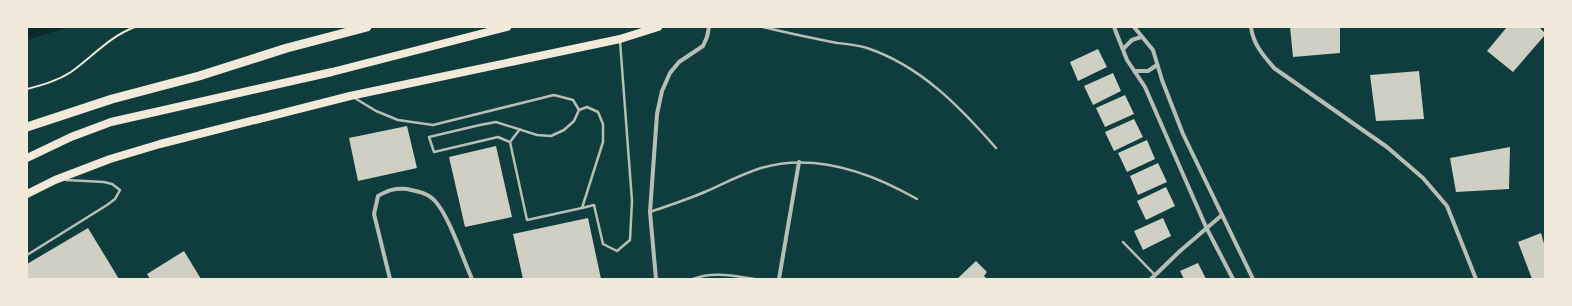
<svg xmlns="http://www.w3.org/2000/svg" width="1572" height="306" viewBox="0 0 1572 306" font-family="'Fira Sans',sans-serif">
<rect width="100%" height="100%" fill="#0f3d3e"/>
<path fill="#0a2a2b" d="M27,27h42l-42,13z"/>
<path fill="#cfcfc3" d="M1290,27h50v26l-47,4z
M1507,27h32l6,6v2l-32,37 -26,-21z
M1098,49l9,18 -29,14 -8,-19z
M1419,71l5,48 -48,2 -6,-46z
M1113,73l8,18 -28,14 -9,-19z
M1125,95l9,19 -29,13 -9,-19z
M1134,119l9,18 -29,14 -9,-19z
M407,126l10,42 -59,13 -9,-43z
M1147,140l8,19 -28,13 -9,-19z
M496,146l16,71 -47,10 -16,-70z
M1510,147l-1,42 -53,3 -6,-34z
M1158,163l9,19 -29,13 -8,-19z
M1166,187l9,19 -29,14 -9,-19z
M588,218l13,61h-78l-10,-45z
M1163,218l8,18 -28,14 -9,-19z
M88,228l31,51h-92v-15z
M1541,233l4,14v32h-13l-14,-37z
M184,251l17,28h-51l-3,-5z
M976,261l11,11 -3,4 3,3h-30z
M1198,263l8,16h-22l-4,-8z"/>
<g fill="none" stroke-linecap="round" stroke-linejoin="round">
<path stroke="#f1e9da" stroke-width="2" d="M27,89c15,-4 30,-8 44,-17 21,-15 39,-36 64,-45"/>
<path stroke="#b8beb3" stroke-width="2.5" d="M763,27c24,6 49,11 74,16 10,1 21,2 30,5 54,18 93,59 129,100
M353,97l23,14 22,9 35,5 121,-30 19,5 6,10 -5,11 -10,9 -13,6 -14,-1 -41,-13 -16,3 -51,12 5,15 64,-15 12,5
M510,142l17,78 55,-12 21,-66v-18l-5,-12 -11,-5 -8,3
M510,142l10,-13
M582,208l12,-3 9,39 14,7 13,-11 2,-39 -12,-160
M650,212c20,-7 39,-13 57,-21 18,-8 35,-17 54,-23 54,-16 109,4 156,31
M1123,242l32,33
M27,255l80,-50 8,-6 5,-9 -8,-6 -8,-2 -38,-2
M693,279c20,-8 41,-3 62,0"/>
<path stroke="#b8beb3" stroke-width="4" d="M1114,27l13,33 18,27 61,140 27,52
M1134,27l19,23 9,30 21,54 70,145
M1251,27c2,17 12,28 23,41l113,79 36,31 24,28 29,73
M1124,48l8,-8 9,-3
M1134,71h14l9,-6
M390,279l-16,-65 4,-18c10,-6 17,-8 29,-7 10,2 21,4 28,12 14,15 28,58 37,78
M656,279l-6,-67 7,-98 5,-23 8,-18 9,-11 24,-16 4,-9 2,-10
M779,279l20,-117
M1151,279l29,-28 42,-36"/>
<path stroke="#f1e9da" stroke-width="8" d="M27,158l44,-21 40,-15 221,-50 175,-45
M27,194l28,-14 55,-21 50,-15 190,-48 270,-57 38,-12"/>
<path stroke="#f1e9da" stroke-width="9" d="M27,127l85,-28 87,-23 88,-28 80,-21"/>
</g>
<rect width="1572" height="306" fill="none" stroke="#f1e9da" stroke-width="56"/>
</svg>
